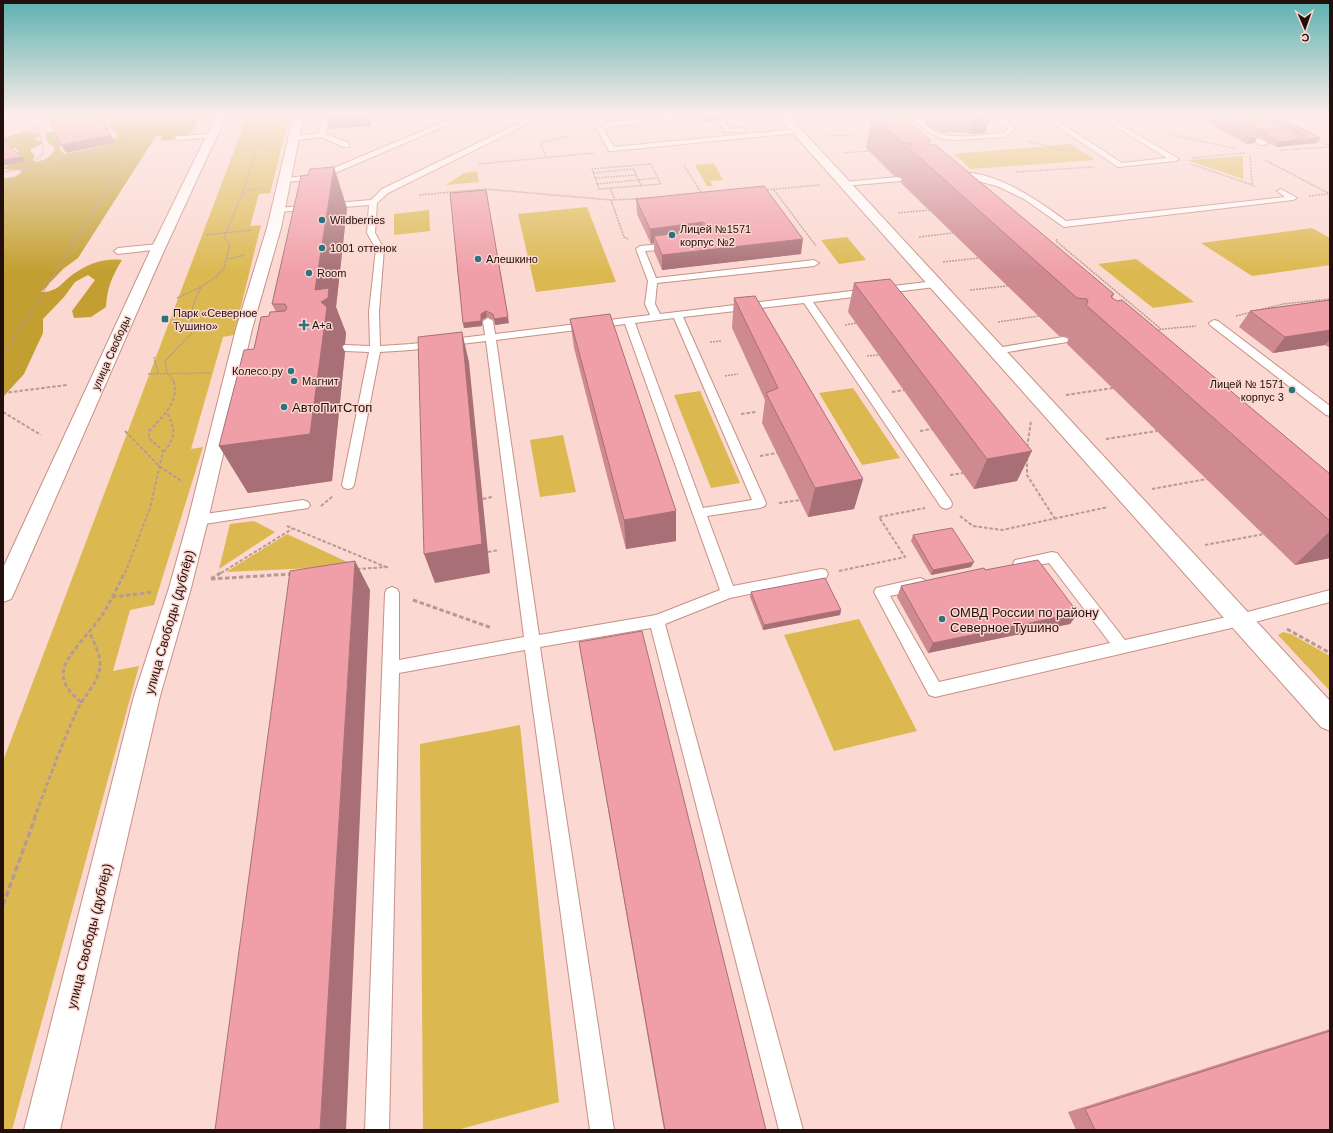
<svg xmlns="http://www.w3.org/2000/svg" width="1333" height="1133" viewBox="0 0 1333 1133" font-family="Arial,sans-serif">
<rect width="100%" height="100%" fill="#fbd8d1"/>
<path fill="#dbb950" d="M248,114h42l-20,79 -11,1 -9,32 11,-1 -27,110 -11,2 -32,112 12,-2 -49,158 -24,5 -17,61 26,-5 -127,464h-9v-369z
M1071,144l24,16 -124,9 -17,-15z
M1243,156v23l-56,-19z
M714,163l9,17 -13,1 3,5h-6l-12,-21z
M477,171l2,11 -33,3 18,-12z
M587,207l29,75 -80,10 -18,-78z
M429,210l1,21 -36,4v-21z
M1312,228l18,10v27l-78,11 -51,-33z
M847,237l19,23 -27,4 -18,-24z
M1136,259l58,43 -41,6 -55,-44z
M853,388l47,70 -38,7 -43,-72z
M700,391l40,92 -29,5 -37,-93z
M563,435l13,57 -36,5 -10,-57z
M254,521l21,11 -56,37 11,-45z
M287,534l69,32 -130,6z
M859,619l58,112 -83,20 -50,-116z
M1283,632l8,2 39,22v35l-52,-56z
M520,725l39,377 -102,28h-34l-3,-386z"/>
<path fill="#c29f30" d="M119,114h80l-5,15 -11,10 -21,2 -1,-5h-5l-78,122 -15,11 -22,23c17,0 19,-8 31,-17 16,-11 31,-17 50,-15 -10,16 -15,28 -16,47l-15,10 -17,1 -2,-7 23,-31 -7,-5 -13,7 -11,15 -21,22v14l-19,41 -21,23v-218l14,-3 5,-4 -2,-2 -17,-1v-1l11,-5 4,-6v-7l-3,-2 -12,1v-10c12,-5 23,-9 36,-5v3l-5,3 7,1 1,3 -11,5v3l4,4 -2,3 1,3c10,-1 16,-4 21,-13l-8,-8 -1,-8 31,-5 -3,13 -15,6 5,7 40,-8 -1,-5 15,-3 -2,-6 -7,-4 2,-7z"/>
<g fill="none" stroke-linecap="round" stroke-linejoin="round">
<g stroke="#c69085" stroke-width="2">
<path id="service" d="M323,114h6l-3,20 23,9v4h-6l-22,-10 -29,4v-4l27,-4z
M463,114h10l-152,65 -36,3 -4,-2 4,-2 32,-3z
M538,114h9l-159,79 -11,10 -2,30 9,16 -5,63 1,34 31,-2 74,-9 -2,-14 5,-3 5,3 2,13 155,-19 -5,-11 3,-23 -12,-32 4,-3 32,-3 4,3 -4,3 -27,2 11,27 158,-18 5,3 -5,3 -157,17 -2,21 5,10 275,-33 5,3 -5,3 -122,15 138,199 1,3 -1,3 -5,2 -5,-2 -137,-204 -121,14 83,186 -1,3 -5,2 -53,8 26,70 88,-17 5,1 2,4 -2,4 -5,1 -91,19 -65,26 138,506h-24l-128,-502 -111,19 74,483h-24l-65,-480 -126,23 -10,457h-24l20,-537 2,-4 5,-2 5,2 2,4v67l125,-23 -38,-296 -75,9 -31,2 -26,133 -2,3 -4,1 -4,-1 -2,-3 27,-133 -24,-1 -5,-3 5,-3 25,1 -1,-34 7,-63 -9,-16 2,-28 -91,7 -4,-2 4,-2 93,-8 11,-11zM674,318l78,182 -49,8 -68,-185zM625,324l95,266 -64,25 -117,20 -43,-295z
M680,114h7l1,3 -3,2 -73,7 -8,4 10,17 183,-18 3,2 -3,2 -185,18h-3l-12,-22 13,-7z
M801,114h30l-3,2 -44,4 -3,-2 3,-2z
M907,114h8c6,6 12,13 19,17 18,10 49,3 69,2l5,-4 -20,-15c11,0 21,6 27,15l-10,8 -50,3 -11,-1 -15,-6z
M1039,114h8l75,49 45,-5 -59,-36 -8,-8h7l5,6 67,39 -4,2 -57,6z
M1206,114h9l53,29 -4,2h-3z
M722,120l2,1 6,8 13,-1 3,2 -3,2h-17l-7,-10z
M212,134l4,2 -2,1 -36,3 -4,-2 4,-2z
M952,174c38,-8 85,26 114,47l219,-24 -8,-6 4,-2 16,9 -4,2 -229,27 -40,-28 -27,-13 -27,-7 -18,-1z
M898,177l4,2 -1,2 -57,5 -4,-2 4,-2z
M158,244l3,1 1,2 -1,2 -43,5 -4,-3 4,-3z
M1214,320l4,1 112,85v10l-4,-1 -116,-90 -1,-2z
M1063,337l4,1 1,2 -1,2 -71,12 -5,-3 5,-3z
M303,500l5,2 2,3 -2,3 -110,17 -5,-2 -2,-3 2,-3 5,-2z
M1052,552l5,1 68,87 115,-26 90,-24v12l-90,24 -305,71 -6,-2 -55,-103 2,-4 44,-10 5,2 2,4 -2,4 -35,8 49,86 171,-39 -61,-80 -29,6 -5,-1 -2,-4 2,-4 5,-1z"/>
</g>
<g stroke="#c69085" stroke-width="2">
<path id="minor" d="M294,114h10l-23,114 -29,101 -44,191 -17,68 -31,108 -100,434h-36l110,-434 35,-108 19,-68 48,-191 31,-101z
M776,114h11l543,587v30l-9,-4z"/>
</g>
<g stroke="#c69085" stroke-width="2">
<path id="secondary" d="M217,114h10l-64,139 -149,340 -3,6 -8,3v-34l146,-315z"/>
</g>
<path stroke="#b89a94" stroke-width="1.5" stroke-dasharray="2 1" stroke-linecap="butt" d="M1180,114l15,9
M3,122l51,-8
M3,126l23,-3 13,1
M146,126l17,4
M1165,133l71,16
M828,136l23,-1
M3,139l35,-12
M1316,140l14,6
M1028,141l39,10
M1280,150l50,-3
M843,153l26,-2
M1250,155l2,29
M546,157l-6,-14 29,-7
M1192,158l53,-5
M1265,160l65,34
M479,164l115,-11
M651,164l10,20 -62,5 -7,-20z
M1191,164l64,22
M32,165l78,-17 -1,-5
M684,165l18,29
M3,172l25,-4
M1016,172l77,-5
M593,173l41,-4 7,17
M595,178l41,-3
M597,184l61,-6
M3,188l40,-34v-8l-5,-19 7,-13
M610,188l5,12
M764,190l56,-5
M774,190l42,56
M242,194l8,-4 13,-2
M419,195l66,-6 126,11 40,-2
M1309,196l19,-2
M611,200l13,37 4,2
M898,213l31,-3
M206,235l46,-5
M919,237l34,-4
M1057,239l-1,2 105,88
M228,259l17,-4
M943,262l36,-4
M970,290l37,-4
M177,298l24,-11
M1236,316l47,-12 47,-5
M998,322l41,-6
M845,325l11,-2
M1153,330l43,-4
M710,342l11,-1
M867,356l12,-1
M3,357l150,-243
M154,357l4,16
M148,374l63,-1
M725,376l13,-2
M174,381l-7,-8 -2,-12 29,-30 -4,-14 5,-17 6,-13 15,-10 8,-9 6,-23 -6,-7 18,-44 25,-80"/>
<path stroke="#b89a94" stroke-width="2" stroke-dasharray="3.5 2" stroke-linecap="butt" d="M892,392l12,-2
M3,393l64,-8
M1066,395l47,-7
M3,412l38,23
M741,414l15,-2
M125,431l34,35 24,16
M920,431l12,-2
M1106,439l51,-8
M1027,447l4,-26
M164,452c13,-17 11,-21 3,-40
M760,456l17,-3
M1027,458v17l28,44
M950,475l13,-2
M1152,489l55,-10
M483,499l9,-2
M779,503l21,-3
M321,506l12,-10
M960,516l13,10 29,4 106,-23
M287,526l99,41
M1205,545l59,-11
M488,552l11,-2
M357,569l31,-2
M839,571l66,-14 -26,-40 46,-9
M125,573l25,-65 13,-57 -14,-13v-7c13,-13 32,-31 24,-51
M221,573l71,-44"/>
<path stroke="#b89a94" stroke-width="3" stroke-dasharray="4.5 2.5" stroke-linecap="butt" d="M211,579l81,-5
M211,579l11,-7
M112,597l41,-5
M413,600l79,28
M1287,629l43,24
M81,702c-10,-8 -21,-20 -17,-34 4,-14 27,-37 36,-50 10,-14 17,-31 25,-46
M34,819c14,-37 27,-73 43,-109 7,-14 21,-27 23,-43 1,-12 -6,-25 -11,-35"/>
<path stroke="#b89a94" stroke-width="3.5" stroke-dasharray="6 3" stroke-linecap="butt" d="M3,905l32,-87"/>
<use href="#service" fill="#fff" fill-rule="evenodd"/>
<use href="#minor" fill="#fff" fill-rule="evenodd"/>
<use href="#secondary" fill="#fff" fill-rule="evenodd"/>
</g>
<path fill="#ce8991" d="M700,114h61v3l-36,3 -4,-1 -3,2 -13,1z
M922,114h69l-6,19 -15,1 -14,-2 -14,1 -10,-5 -11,-10z
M1192,114h24l41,24 -3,5 -7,1z
M1219,114h32l45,25 2,-1 -44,-24h19l47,24 -4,5 -40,4z
M872,116l58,29 184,149 -2,4 218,176v84l-35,7 -228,-221 2,-4 -1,-3 -9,-1 -158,-153 1,-5 -8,-2 -28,-28z
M450,193l59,130 -14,2 -1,-5 -7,-3 -5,3v6l-18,2 -1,-5z
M636,199l165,55 -139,16 -8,-19v-8l-3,1 -14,-30z
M347,208l-11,99 10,26 -1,11 -3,2 3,6 -13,129 -84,12 -29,-47 35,-97 15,-33 7,-4 -4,-8z
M854,283l163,198 -43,8 -126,-177z
M734,298l129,181 -9,30 -46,8 -46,-94 3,-23 -33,-72z
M1330,300v48l-5,-3 -52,8 -34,-26 11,-16z
M570,319l106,192v30l-50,8 -52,-201z
M913,535l58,32 -40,8 -20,-34z
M901,586l177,27 -8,11 -142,29 -31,-56z
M751,592l90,18 -1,5 -77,15 -13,-33z
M579,642l187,488h-102z
M1330,1029v101h-254l-8,-18z"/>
<path fill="#a86f76" d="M325,114h46v12l-42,3z
M705,114h16v5l-3,2 -13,1z
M726,114h35v3l-36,3z
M976,114h15l-6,19 -15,1z
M111,135l4,8 -49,10 -5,-8z
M1250,138h7l-3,5 -7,1z
M1320,138l-4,5 -40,4 4,-5z
M22,157l4,4 -23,5v-6z
M334,167l13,41 -11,99 10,26 -1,11 -3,2 3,6 -13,129 -84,12 -29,-47 96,-156z
M486,190l23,133 -14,2 -1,-6z
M703,222v16l-49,-2v7l-3,1 -1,-15z
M803,239l-2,15 -139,16v-15z
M486,311l1,6 -5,3v6l-18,2 -1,-5z
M1330,330v9l-5,6 -52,8 12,-16z
M462,332l7,30 21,211 -55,10 -11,-29z
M1032,451l-15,30 -43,8 13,-30z
M863,479l-9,30 -46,8 7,-29z
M676,511v30l-50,8 -2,-29z
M1330,531v27l-35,7z
M355,561l15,29 -24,540h-26z
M974,562l-3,5 -40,8 2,-5z
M841,610l-1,5 -77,15 1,-5z
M1078,613l-8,11 -142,29 5,-10z"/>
<path fill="#f09fa9" stroke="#a86f76" d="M54,114h44l13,21 -50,10 -14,-29z
M873,114h26l32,27 -3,1 1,2 8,2 177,148 -3,2 1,2 5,3 5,-1 208,174v47l-244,-216 2,-3 -1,-3 -10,-1 -168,-150 2,-2v-2l-9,-2 -30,-26z
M1205,114h11l41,24h-7z
M1231,114h20l45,25 8,-2v-3l-37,-20h6l47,24 -40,4z
M3,141l19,16 -19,3z
M334,167l-19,123 14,-2 -1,10 -7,4 6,5 -17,127 -91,12 25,-96 10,-1 7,-32 8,-1 1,-4 15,-1 2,-3 -2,-4h-13l29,-128 7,-1 2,-6z
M764,186l39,53 -141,16 -8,-19 53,-6 2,-3 -6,-5 -53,7 -14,-30z
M486,190l22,127 -14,2 -1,-5 -7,-3 -5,3v7l-18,2 -13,-130z
M890,279l142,172 -45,8 -133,-176z
M755,296l108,183 -48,9 -49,-95 12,-5 -44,-90z
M1330,300v30l-45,7 -35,-26z
M610,314l66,197 -52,9 -54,-201z
M462,332l20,212 -58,10 -6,-217z
M952,528l22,34 -41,8 -20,-35z
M1038,560l40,53 -145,30 -32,-57 83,-18 1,2z
M355,561l-35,569h-105l75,-559z
M825,578l16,32 -77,15 -13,-33z
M642,631l124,499h-101l-86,-488z
M1330,1031v99h-235l-10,-21z"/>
<linearGradient id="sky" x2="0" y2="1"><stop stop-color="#5bb1b0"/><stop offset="0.42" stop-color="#fdedea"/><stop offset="1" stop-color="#fdedea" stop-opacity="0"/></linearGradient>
<rect width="1333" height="273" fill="url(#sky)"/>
<g fill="#2c737f" stroke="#fbd8d1" stroke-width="1.5">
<circle cx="322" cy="220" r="4"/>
<circle cx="672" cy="235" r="4"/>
<circle cx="322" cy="248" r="4"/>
<circle cx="478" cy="259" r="4"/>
<circle cx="309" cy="273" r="4"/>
<rect x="161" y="315" width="8" height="8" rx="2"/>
<path d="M302 319h4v4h4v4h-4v4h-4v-4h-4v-4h4z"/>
<circle cx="291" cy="371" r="4"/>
<circle cx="294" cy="381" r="4"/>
<circle cx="1292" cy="390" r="4"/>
<circle cx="284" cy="407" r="4"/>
<circle cx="942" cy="619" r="4"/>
</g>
<g text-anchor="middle" stroke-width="3" stroke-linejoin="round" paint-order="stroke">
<g font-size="11" fill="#230f0c" stroke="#fbd8d1" text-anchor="start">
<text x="330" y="224">Wildberries</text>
<text x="680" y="233">Лицей №1571<tspan x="680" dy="13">корпус №2</tspan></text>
<text x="330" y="252">1001 оттенок</text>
<text x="486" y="263">Алешкино</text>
<text x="317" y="277">Room</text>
<text x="173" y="317">Парк «Северное<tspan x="173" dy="13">Тушино»</tspan></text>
<text x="312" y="329">А+а</text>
<text x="283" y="375" text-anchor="end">Колесо.ру</text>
<text x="302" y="385">Магнит</text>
<text x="1284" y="388" text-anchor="end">Лицей № 1571<tspan x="1284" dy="13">корпус 3</tspan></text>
</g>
<g font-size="11" fill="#230f0c" stroke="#fbd8d1">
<text transform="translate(111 353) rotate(-66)" y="4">улица Свободы</text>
</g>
<g font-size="13" fill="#230f0c" stroke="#fbd8d1" text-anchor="start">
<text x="292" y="412">АвтоПитСтоп</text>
<text x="950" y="617">ОМВД России по району<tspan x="950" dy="15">Северное Тушино</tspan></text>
</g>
<g font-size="13" fill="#230f0c" stroke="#fbd8d1">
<text transform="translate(169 622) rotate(-74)" y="5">улица Свободы (дублёр)</text>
<text transform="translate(89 936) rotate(-76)" y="5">улица Свободы (дублёр)</text>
</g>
</g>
<rect width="1333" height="1133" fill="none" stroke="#230f0c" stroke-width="8"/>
<g transform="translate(1305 28) rotate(178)" stroke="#fbd8d1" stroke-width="3" paint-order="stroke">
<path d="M0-3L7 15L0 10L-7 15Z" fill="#230f0c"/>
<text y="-6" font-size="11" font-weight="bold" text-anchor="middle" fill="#230f0c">С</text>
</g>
</svg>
